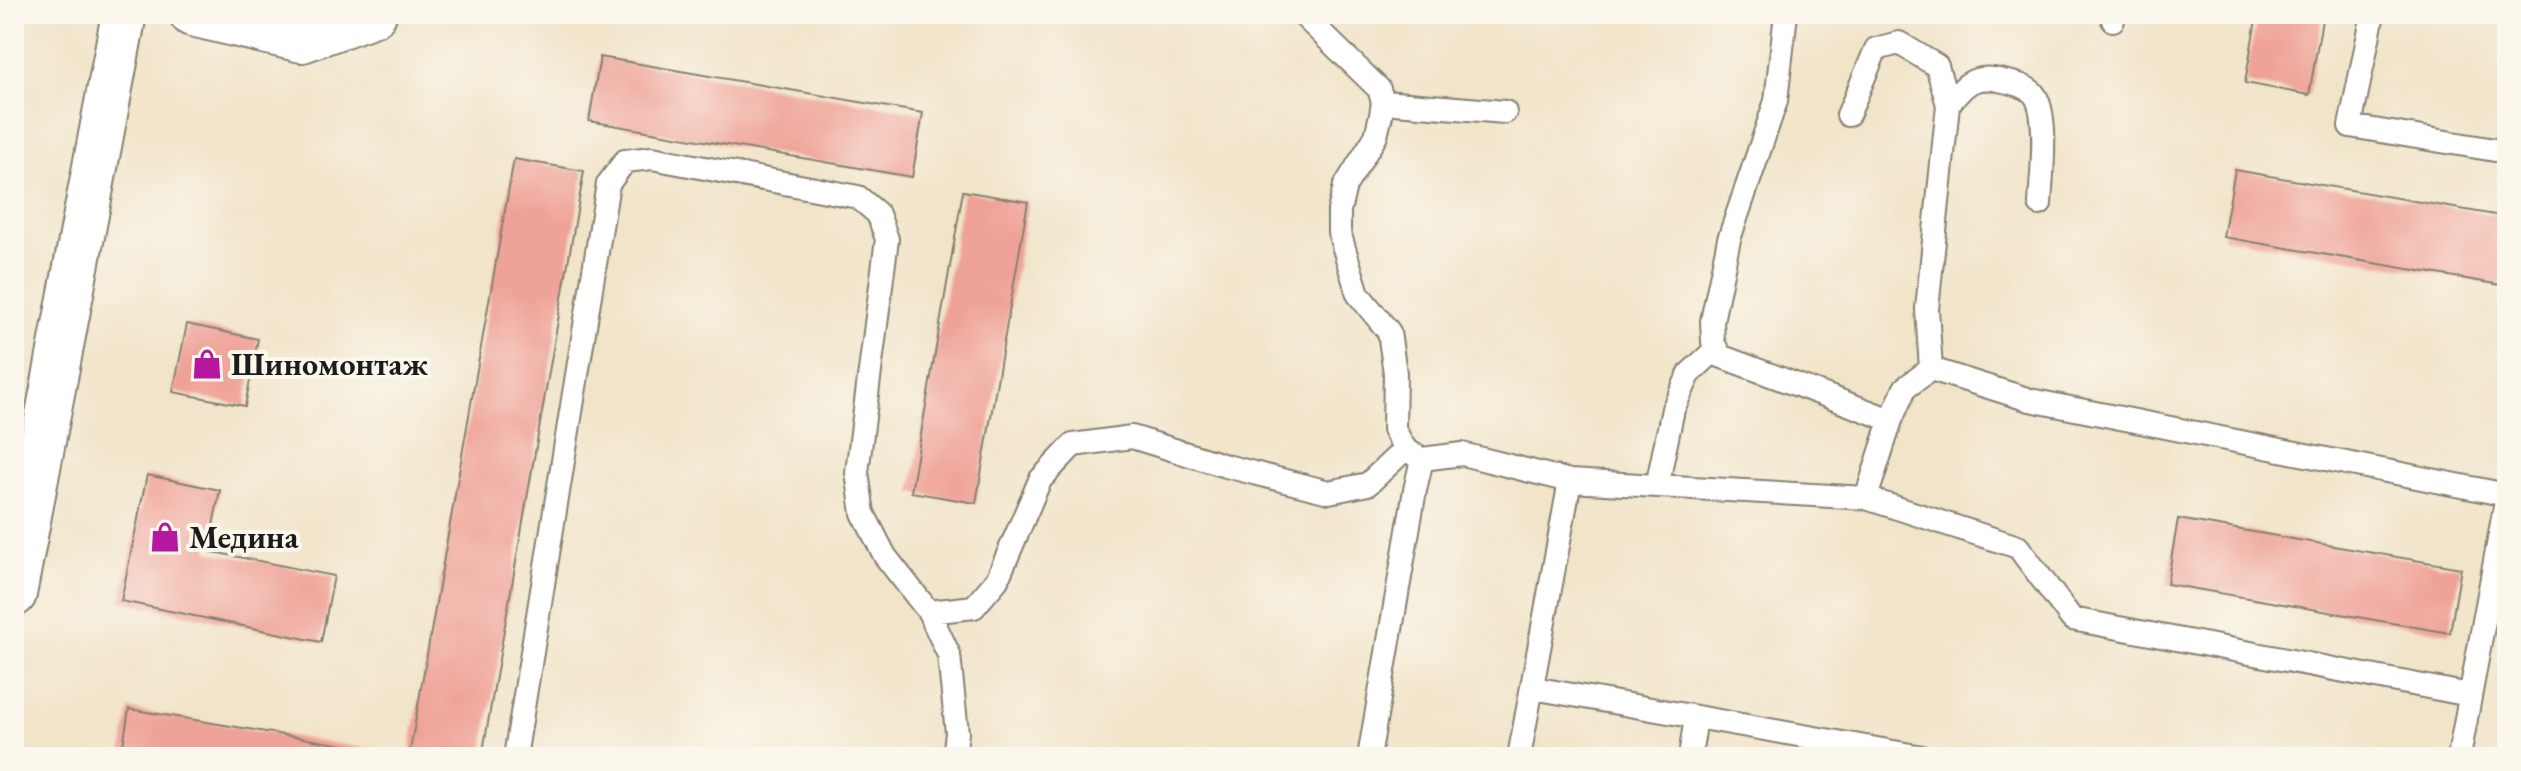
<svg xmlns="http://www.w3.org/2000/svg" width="2521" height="771" viewBox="0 0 2521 771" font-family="'EB Garamond',serif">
<rect width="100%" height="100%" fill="#fbf7ec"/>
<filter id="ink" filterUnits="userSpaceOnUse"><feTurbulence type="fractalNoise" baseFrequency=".0125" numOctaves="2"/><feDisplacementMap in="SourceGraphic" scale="16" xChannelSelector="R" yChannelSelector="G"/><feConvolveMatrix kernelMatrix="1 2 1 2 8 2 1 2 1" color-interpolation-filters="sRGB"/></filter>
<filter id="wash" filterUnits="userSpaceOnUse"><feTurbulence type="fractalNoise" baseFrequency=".006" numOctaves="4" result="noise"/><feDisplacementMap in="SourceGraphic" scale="32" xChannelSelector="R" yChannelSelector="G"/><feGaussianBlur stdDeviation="1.8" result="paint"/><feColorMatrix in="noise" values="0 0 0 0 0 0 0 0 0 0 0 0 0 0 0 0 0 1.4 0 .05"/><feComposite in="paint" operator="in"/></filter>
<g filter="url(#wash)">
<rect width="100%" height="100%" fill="#f1e4c9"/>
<g id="blocks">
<path fill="#efa297" d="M2257,14h66l-14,81 -64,-12z
M600,57l323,56 -11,64 -323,-56z
M514,159l70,12 -102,586h-73z
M2235,170l272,47v69l-284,-49z
M963,191l65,11 -52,301 -65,-11z
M187,324l71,15 -13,67 -72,-14z
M147,475l73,15 -12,61 126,25 -13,66 -200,-41z
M2178,519l283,49 -11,65 -283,-49z
M129,709l274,46v2h-282z"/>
</g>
</g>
<g filter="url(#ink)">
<use href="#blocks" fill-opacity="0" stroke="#868072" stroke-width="2"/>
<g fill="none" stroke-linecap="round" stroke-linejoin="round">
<g stroke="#868072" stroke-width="26">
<path id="service" d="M1302,14l77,75 4,13 -2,13 -5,21 -31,50 -6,25v21l19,62 31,38 6,41 -1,56 11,20 13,8
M1786,14l-10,87 -47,138 -17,82 1,21 7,14 171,64
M2373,14l-23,112 157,26
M2113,20l1,-6
M1383,102l122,10
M1848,115l28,-66 23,-6 38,23 11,39
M1931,369l-4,-60 21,-204c15,-19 25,-31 51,-25 12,3 25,4 34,13 17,18 8,86 7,111
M1657,486l16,-77 17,-36 26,-24
M1866,498l152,49 54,72 398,76
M929,612l45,-5 23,-27 43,-100 33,-35 59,-8 94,29 103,26 39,-8 37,-35
M1533,688l389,69
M515,757l93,-573 17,-23 27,-3 206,39 20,17 9,25 -30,233 6,41 22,43 44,56 20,43 8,78 -3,24
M1369,757l46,-267 7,-31 40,-5 108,27 296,17 25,-78 14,-32 26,-19 99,31 477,95
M1519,757l51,-276
M1690,757l6,-40
M2459,757l48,-261"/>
</g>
<g stroke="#868072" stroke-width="48">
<path id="minor" d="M192,14l110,26 72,-26
M14,594l110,-580"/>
</g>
<use href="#service" stroke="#fff" stroke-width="22"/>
<use href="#minor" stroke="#fff" stroke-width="44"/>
</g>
</g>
<defs>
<g id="shop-bare" transform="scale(2.4)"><path d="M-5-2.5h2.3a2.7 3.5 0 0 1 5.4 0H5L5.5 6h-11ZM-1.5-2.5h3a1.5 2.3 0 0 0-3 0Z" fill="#b5179e" stroke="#fbf7ec" stroke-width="2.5" paint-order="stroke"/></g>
</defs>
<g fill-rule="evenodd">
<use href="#shop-bare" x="207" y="364"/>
<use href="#shop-bare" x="165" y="537"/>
</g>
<g text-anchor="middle" stroke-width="8" stroke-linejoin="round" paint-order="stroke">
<g font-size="32" font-weight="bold" fill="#1c1c1c" stroke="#fbf7ec" text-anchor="start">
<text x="231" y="375">Шиномонтаж</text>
<text x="189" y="548">Медина</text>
</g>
</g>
<rect width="2521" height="771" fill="none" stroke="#fbf7ec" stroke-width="48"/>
</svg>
